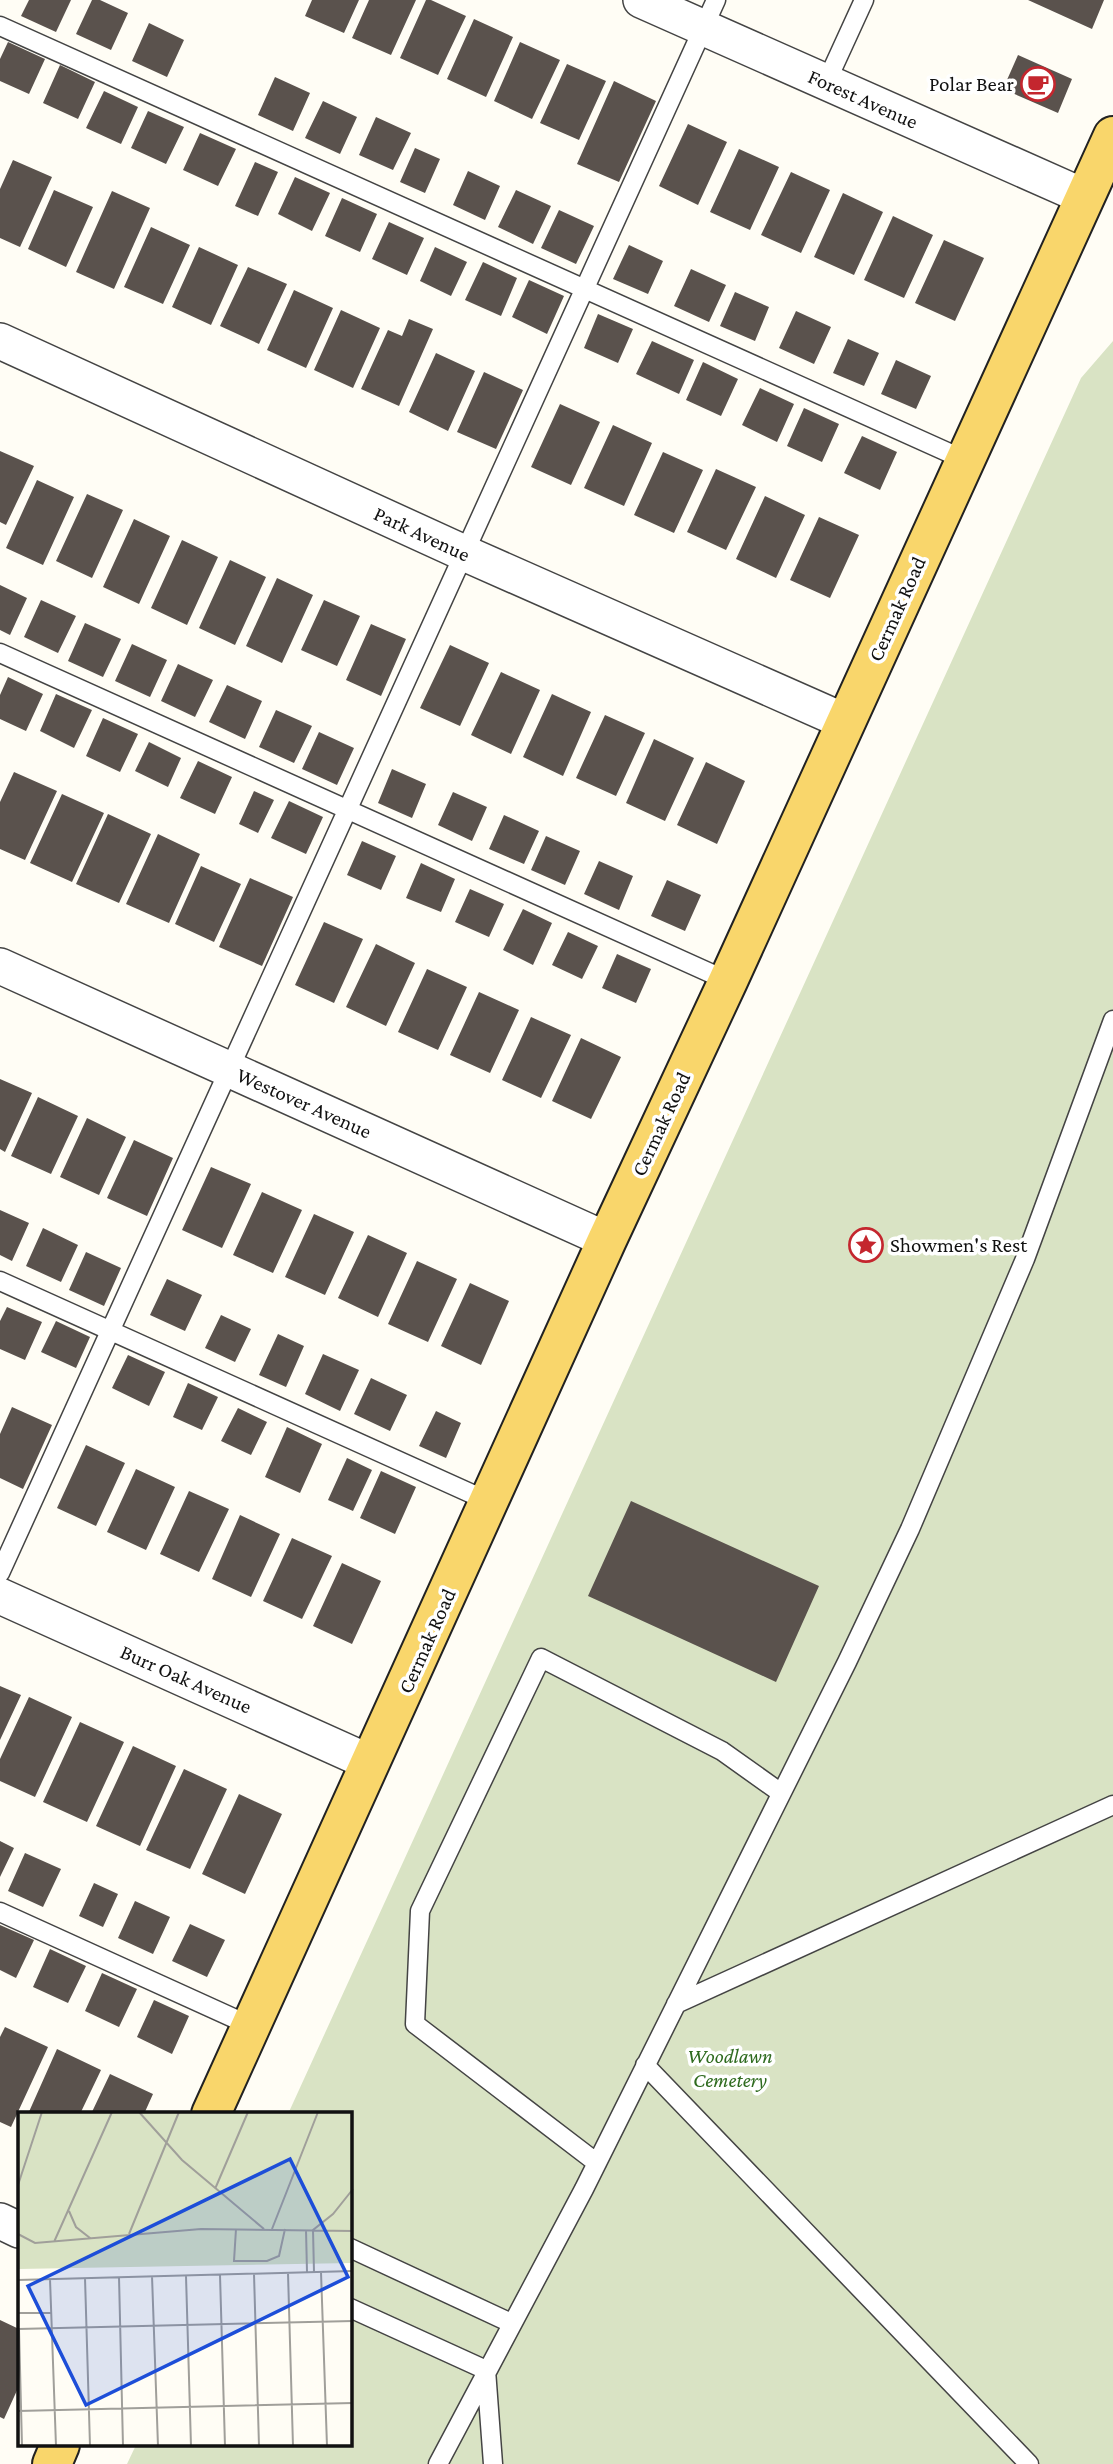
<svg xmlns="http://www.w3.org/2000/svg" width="1113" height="2464" viewBox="0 0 1113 2464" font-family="'Crimson Pro',serif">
<rect width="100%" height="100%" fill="#fffdf5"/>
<path fill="#d9e3c4" d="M1113,341v2123h-986l9,-19h214v-331h-62l793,-1736z"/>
<path fill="#5a524d" d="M29,0h42l-15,32 -35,-16z
M92,0h8l28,13 -17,37 -35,-16z
M312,0h47l-15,33 -39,-17z
M369,0h47l-25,55 -39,-17z
M426,0h5l35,16 -28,59 -38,-17z
M1028,0h76l-12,29z
M474,19l39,18 -27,60 -39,-18z
M149,23l35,17 -17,37 -35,-16z
M8,42l37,17 -16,35 -29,-13v-22z
M520,42l40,18 -28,59 -38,-18z
M1018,55l54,24 -14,34 -55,-24z
M567,64l39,17 -27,59 -39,-17z
M60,65l35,17 -17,37 -35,-16z
M275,77l35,16 -17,38 -35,-16z
M614,81l42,20 -37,81 -42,-18z
M104,91l34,16 -17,37 -35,-16z
M323,101l34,16 -17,37 -35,-16z
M148,111l36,16 -18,37 -35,-16z
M376,117l35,16 -18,37 -34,-15z
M688,124l39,18 -29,63 -39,-19z
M200,133l36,16 -18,37 -35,-16z
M415,148l25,11 -15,34 -25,-11z
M739,149l40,18 -29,63 -40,-18z
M13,160l39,17 -32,70 -20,-9v-49z
M255,162l23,10 -20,44 -23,-10z
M468,171l32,15 -15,34 -32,-15z
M791,172l39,18 -29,63 -40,-18z
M295,177l35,16 -18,38 -34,-17z
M54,190l39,17 -27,60 -38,-18z
M516,190l35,16 -18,38 -35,-17z
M112,191l38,17 -36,81 -38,-17z
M843,193l40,19 -29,63 -40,-18z
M342,198l35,16 -17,38 -35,-16z
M559,210l35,16 -18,38 -35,-16z
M893,216l40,19 -29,63 -40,-18z
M389,222l35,16 -17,37 -35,-16z
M151,227l39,18 -27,59 -39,-17z
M944,240l40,18 -29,63 -40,-18z
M629,245l34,16 -15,33 -35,-15z
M199,247l39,18 -27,60 -39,-18z
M435,247l32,15 -16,34 -31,-15z
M483,262l34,16 -16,38 -36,-16z
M248,267l39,17 -28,60 -39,-18z
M691,269l35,16 -17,37 -35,-16z
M529,280l35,16 -17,38 -35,-17z
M294,290l39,18 -27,60 -39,-18z
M735,292l34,15 -14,34 -35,-15z
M341,310l39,18 -27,60 -39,-18z
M796,311l35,16 -17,37 -35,-16z
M598,314l35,15 -15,34 -34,-15z
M409,319l24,10 -34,77 -38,-17 27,-59 14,6z
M848,339l31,14 -15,33 -31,-13z
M652,341l42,19 -15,34 -43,-20z
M436,353l39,18 -27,60 -39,-19z
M896,360l35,16 -15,33 -35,-15z
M703,362l35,17 -17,37 -35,-16z
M484,372l39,18 -27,59 -39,-17z
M760,388l34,16 -17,38 -35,-17z
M560,404l40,18 -29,63 -40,-18z
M804,408l35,16 -17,38 -35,-16z
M613,425l39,18 -28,63 -40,-18z
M862,436l35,16 -17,38 -36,-17z
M0,451l34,15 -28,59 -6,-3z
M663,452l40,18 -29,63 -40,-18z
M716,469l40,18 -30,63 -39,-18z
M37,480l37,17 -31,68 -37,-17z
M87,494l36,16 -31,68 -36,-17z
M765,496l40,19 -29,63 -40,-19z
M819,517l40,18 -29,63 -40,-18z
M134,519l36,17 -31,68 -36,-17z
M182,540l36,17 -31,68 -36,-17z
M230,560l36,17 -31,68 -36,-17z
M277,578l36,17 -31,68 -36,-17z
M0,585l27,13 -17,37 -10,-5z
M41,600l35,16 -18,37 -34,-16z
M324,600l36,16 -23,50 -36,-16z
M85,623l36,16 -18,38 -35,-16z
M371,624l35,15 -25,57 -35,-16z
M132,644l35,16 -17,37 -35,-16z
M450,645l39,18 -29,63 -40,-18z
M178,664l35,16 -18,37 -34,-16z
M501,672l39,18 -29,64 -40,-19z
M8,677l35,17 -17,37 -26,-12v-24z
M227,685l35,16 -17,38 -36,-17z
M56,694l36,16 -18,38 -34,-17z
M552,694l39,18 -28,64 -40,-19z
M276,710l36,16 -18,37 -35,-16z
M605,715l40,18 -29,63 -40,-18z
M103,718l35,16 -18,38 -34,-16z
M319,732l35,16 -17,37 -35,-16z
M654,739l40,19 -29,63 -39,-18z
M149,742l32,16 -13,29 -33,-16z
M198,761l34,16 -17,37 -35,-16z
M706,762l39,19 -28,63 -40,-19z
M392,769l34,15 -14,34 -34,-15z
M14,772l43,19 -32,69 -25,-11v-47z
M254,791l20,9 -16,33 -19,-9z
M453,792l34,15 -15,34 -34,-16z
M62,794l42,19 -32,69 -42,-19z
M289,801l34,16 -17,37 -35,-16z
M108,814l43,20 -32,69 -43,-19z
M504,815l35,16 -15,33 -35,-15z
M158,834l42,20 -31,69 -43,-19z
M546,836l34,15 -15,34 -34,-15z
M362,841l34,15 -15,34 -34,-15z
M599,861l34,15 -14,34 -35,-16z
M421,863l34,16 -14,33 -35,-14z
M201,866l40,18 -27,58 -39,-18z
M250,878l43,19 -31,69 -43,-19z
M667,880l34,15 -16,36 -34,-15z
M470,889l34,15 -15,33 -34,-15z
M523,909l29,14 -19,42 -30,-15z
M324,922l39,17 -29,64 -39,-18z
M568,932l30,14 -16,33 -30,-14z
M376,944l39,19 -29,63 -40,-19z
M617,954l34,15 -15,34 -34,-15z
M427,969l40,18 -29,63 -40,-18z
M479,992l40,18 -29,63 -40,-18z
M531,1017l40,18 -30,63 -39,-18z
M581,1038l40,19 -30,62 -39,-18z
M0,1079l32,14 -27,59 -5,-3z
M38,1097l40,19 -27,58 -40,-18z
M87,1118l39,19 -27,58 -39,-18z
M134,1140l39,18 -26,58 -40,-18z
M211,1167l40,17 -29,64 -40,-18z
M262,1192l40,18 -29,63 -40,-18z
M0,1210l29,13 -17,38 -12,-6z
M314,1214l40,18 -29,63 -40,-18z
M43,1228l35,17 -17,37 -35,-16z
M368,1235l39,18 -29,64 -40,-19z
M86,1252l35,16 -17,38 -35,-16z
M417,1261l40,18 -29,63 -40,-18z
M167,1279l35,16 -17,36 -35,-16z
M470,1283l39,18 -28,64 -40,-19z
M7,1307l35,15 -17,38 -25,-11v-28z
M221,1315l30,14 -16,33 -30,-14z
M56,1321l34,16 -14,31 -35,-16z
M278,1334l26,12 -18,41 -27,-12z
M323,1354l36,16 -19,41 -35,-17z
M128,1355l37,17 -16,34 -37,-18z
M371,1378l36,17 -17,36 -36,-17z
M188,1383l30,14 -16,33 -29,-13z
M12,1407l40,18 -29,64 -23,-11v-44z
M238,1408l29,14 -16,33 -30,-14z
M436,1411l25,12 -15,35 -27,-12z
M287,1427l35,17 -22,49 -35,-16z
M86,1445l39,18 -29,63 -39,-18z
M347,1458l25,12 -19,41 -25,-11z
M136,1469l39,18 -29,63 -39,-18z
M381,1471l35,16 -21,47 -35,-16z
M189,1491l40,18 -30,63 -39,-18z
M631,1501l188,85 -43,96 -188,-86z
M240,1515l40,19 -29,63 -39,-18z
M292,1538l40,18 -30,63 -39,-18z
M342,1563l39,18 -29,63 -39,-18z
M0,1686l21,9 -21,45z
M29,1697l43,20 -37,80 -35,-16v-22z
M80,1722l44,20 -37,80 -44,-20z
M133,1746l43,20 -36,80 -44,-20z
M184,1769l43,20 -37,80 -44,-19z
M239,1794l43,20 -37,80 -43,-20z
M0,1841l14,7 -14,29z
M25,1853l36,16 -18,38 -35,-16z
M94,1883l24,11 -15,33 -24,-11z
M135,1901l35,16 -17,37 -35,-16z
M190,1924l35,16 -18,37 -35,-16z
M0,1925l34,15 -18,38 -16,-8z
M50,1949l36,17 -18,37 -35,-16z
M102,1973l35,16 -18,38 -34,-16z
M154,2000l35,16 -17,38 -35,-17z
M5,2027l43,20 -37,80 -11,-5v-85z
M57,2049l44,21 -21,44h-52z
M110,2074l43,20 -9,20h-53z
M0,2320l19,9v57l-15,33 -4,-2z"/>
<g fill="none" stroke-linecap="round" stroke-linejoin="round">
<g stroke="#444" stroke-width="21">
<path id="service" d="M0,26l965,434
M826,83l38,-83
M0,653l728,328
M0,1281l490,221
M0,1573l716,-1573
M0,1912l251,114
M676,2004l437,-199
M645,2065l384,399
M597,2163l-182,-139 5,-113 121,-253 181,93 59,42
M350,2248l161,75
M350,2308l136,62 7,94
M438,2464l146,-275 263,-527 63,-133 115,-270 88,-239"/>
</g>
<g stroke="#444" stroke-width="38">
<path id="minor" d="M641,0l444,197
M0,341l464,212 382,169
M0,966l607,274
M0,1596l371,167
M0,2221l19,9"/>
</g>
<g stroke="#222" stroke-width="42">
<path id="primary" d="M211,2114l396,-874 121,-259 385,-845
M52,2464l8,-19"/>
</g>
<use href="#service" stroke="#fff" stroke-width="18"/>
<use href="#minor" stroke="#fff" stroke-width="35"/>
<use href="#primary" stroke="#f9d66b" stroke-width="38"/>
</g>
<defs>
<g id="cafe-ring" transform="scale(1.75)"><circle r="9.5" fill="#fff" stroke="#c4262e" stroke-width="1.5"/><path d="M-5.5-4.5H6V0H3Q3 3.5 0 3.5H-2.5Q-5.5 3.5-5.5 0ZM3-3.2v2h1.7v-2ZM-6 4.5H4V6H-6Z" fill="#c4262e"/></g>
<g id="sight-ring" transform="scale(1.75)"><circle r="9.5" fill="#fff" stroke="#c4262e" stroke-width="1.5"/><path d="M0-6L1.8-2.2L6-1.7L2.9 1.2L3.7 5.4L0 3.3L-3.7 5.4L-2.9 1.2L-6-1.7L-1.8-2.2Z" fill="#c4262e"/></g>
</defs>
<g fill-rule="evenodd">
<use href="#cafe-ring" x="1038" y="84"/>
<use href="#sight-ring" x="866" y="1245"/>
</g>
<g text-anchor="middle" stroke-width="7" stroke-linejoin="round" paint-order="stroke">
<g font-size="21" fill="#111" stroke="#fff" text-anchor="end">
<text x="1014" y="91">Polar Bear</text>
<text x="890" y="1252" text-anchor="start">Showmen's Rest</text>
</g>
<g font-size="21" fill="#111" stroke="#fff">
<text transform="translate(863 99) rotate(24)" y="7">Forest Avenue</text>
<text transform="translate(422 534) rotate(25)" y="7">Park Avenue</text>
<text transform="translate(897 609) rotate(-66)" y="7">Cermak Road</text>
<text transform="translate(304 1103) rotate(24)" y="7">Westover Avenue</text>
<text transform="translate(661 1124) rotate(-65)" y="7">Cermak Road</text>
<text transform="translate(427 1641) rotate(-66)" y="7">Cermak Road</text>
<text transform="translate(186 1679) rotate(24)" y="7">Burr Oak Avenue</text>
</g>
<g font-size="21" font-style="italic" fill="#2f6b1f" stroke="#fff">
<text x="730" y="2063">Woodlawn<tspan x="730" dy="24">Cemetery</tspan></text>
</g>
</g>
<g transform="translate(18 2112)">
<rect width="334" height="334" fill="#fffdf5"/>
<path d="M0,0h334v151l-334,6z" fill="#d9e3c4"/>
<path fill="none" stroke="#a09f9a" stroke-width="2" d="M121,0l43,48 82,69M0,73l24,-73M197,77l33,-77M51,99l7,16 14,11M218,117l-2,32h33l12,-5 6,-27M254,117l46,-117M288,118l1,42M0,122l17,9 166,-14 152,2M111,122l50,-122M36,130l58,-130M296,160l-1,-42 20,-16 20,-25M303,160l6,174M270,161l5,173M236,162l5,172M202,163l5,171M134,164l6,170M168,164l5,170M101,165l4,169M67,166l5,168M32,167l6,167M0,168l335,-9M0,201h34M0,217l335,-8M1,217l3,117M0,299l335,-8"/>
<path fill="#1d4ed8" fill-opacity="0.15" stroke="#1d4ed8" stroke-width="3.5" d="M272,47l58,118 -262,128 -58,-119z"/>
<rect width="334" height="334" fill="none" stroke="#111" stroke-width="3.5"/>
</g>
</svg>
